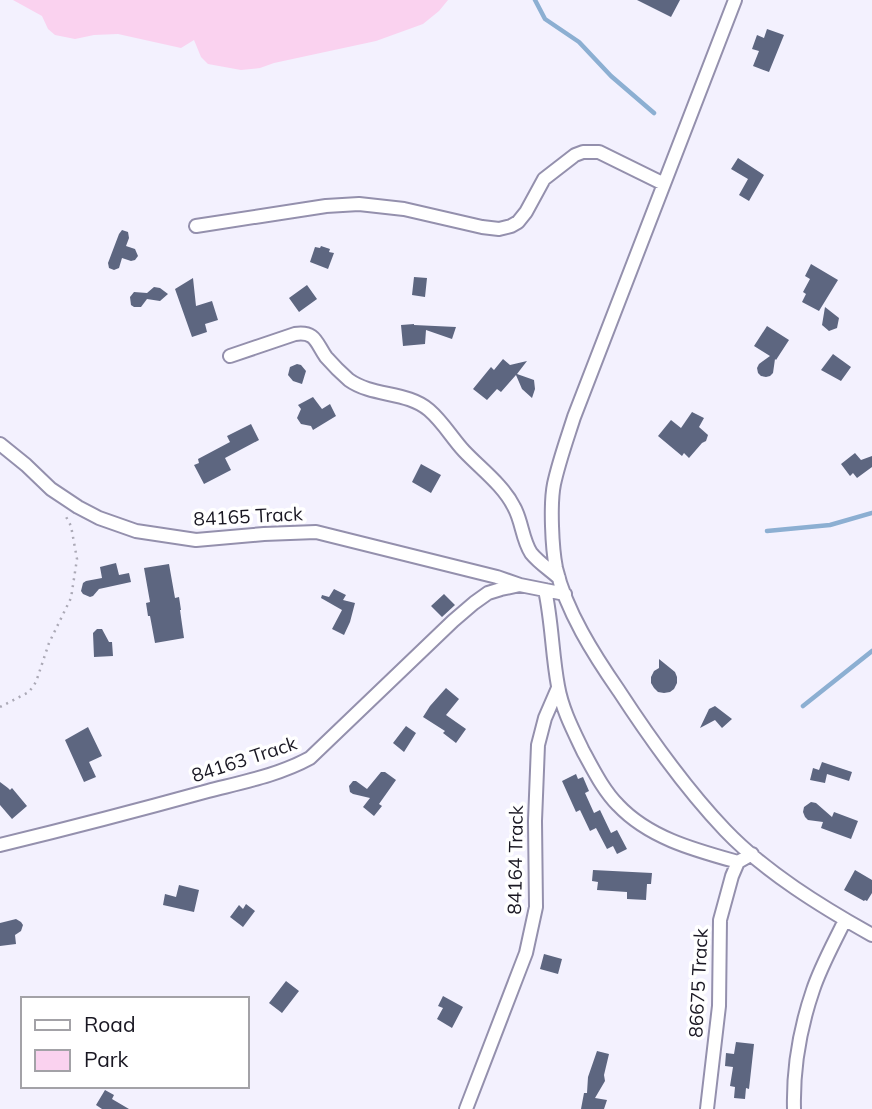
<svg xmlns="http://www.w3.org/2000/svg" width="872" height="1109" viewBox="0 0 872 1109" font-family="Mulish,sans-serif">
<rect width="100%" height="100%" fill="#f3f1fe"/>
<path fill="#fad2ef" d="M13,0h435l-9,11 -16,13 -47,17 -102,22 -14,5 -19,2 -33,-6 -7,-7 -7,-17 -13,8 -63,-14 -24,1 -19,4 -20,-4 -7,-6 -6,-13z"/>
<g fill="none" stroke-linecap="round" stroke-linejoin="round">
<path stroke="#8cafd2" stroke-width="4.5" d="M535,0l10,19 34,23 32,34 43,37
M767,531l63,-6 42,-12
M803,706l69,-55"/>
</g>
<path fill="#5d6680" d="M637,0h43l-9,17z
M767,29l17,6 -15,37 -16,-6 6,-15 -7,-2 5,-14 7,3z
M738,158l26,17 -15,26 -10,-6 9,-16 -17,-10z
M122,230l6,2 1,6 -3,8 9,3 3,7 -3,4 -4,1 -9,-3 -3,10 -5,2 -5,-2 -1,-5 11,-29z
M321,246l9,3 -1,3 5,1 -6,16 -18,-7 5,-15 5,1z
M811,264l27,16 -19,31 -17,-9 4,-8 -3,-2 7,-13 -5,-3z
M414,277l13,1 -2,19 -13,-2z
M193,278l3,28 16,-5 6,19 -13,4 2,8 -15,5 -17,-48z
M307,285l10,14 -18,13 -10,-14z
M154,287l6,1 8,6 -8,7 -13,-2 -6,8h-7l-3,-2 -1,-8 4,-5 13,1z
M825,307l14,11 -2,10 -8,3 -7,-6z
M414,324v1l42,2 -4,12 -26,-9 -1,14 -22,2 -2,-21z
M767,326l22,14 -13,20 -1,-1 -2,14 -3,3 -4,1 -5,-1 -3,-3 -1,-5 2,-4 11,-8 -16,-10z
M833,354l18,13 -10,14 -20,-11z
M503,359l7,6 17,-4 -10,13 17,6 1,9 -3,9 -10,-9 -6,-14 -15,17 -4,-3 -10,11 -14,-11 18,-22 3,3z
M297,364l4,1 5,6 -4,13 -9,-3 -5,-6 2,-8z
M313,397l9,12 8,-5 6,12 -23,14 -2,-4 -10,-2 -4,-6 4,-9 -3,-4z
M692,412l12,6 -5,9 9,8 -2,6 -4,2 -13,15 -5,-5 -2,3 -24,-20 13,-16 10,8z
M251,424l8,16 -34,18 6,12 -27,14 -10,-19 5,-2 -1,-4 32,-17 -3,-6z
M855,453l6,7 11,-4v11l-15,11 -4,-5 -3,3 -9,-12z
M421,464l20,11 -10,18 -19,-11z
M116,563l3,12 10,-2 2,9 -32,7 -6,7 -3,1 -7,-3 -2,-3 2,-8 3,-2 16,-3 -2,-11z
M169,564l6,34 4,-1 2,13h-1l4,28 -29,5 -5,-27h-2l-2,-13 4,-1 -6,-34z
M334,589l12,6 -3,5 12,3 -5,19 -6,13 -12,-6 10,-19 -21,-12 1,-3 7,2z
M444,594l11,11 -13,12 -11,-11z
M97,629h5l7,13h3l1,14 -19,1 -1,-24z
M659,659l16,13 2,5v6l-3,6 -4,3 -6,1 -6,-1 -4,-4 -3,-5v-6l3,-6 5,-3z
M446,688l13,11 -13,16 20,14 -10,14 -13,-10 2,-2 -22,-14 7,-11z
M715,706l17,13 -10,9 -7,-8 -15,8 9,-19z
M406,726l10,7 -12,19 -11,-9z
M88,727l14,29 -13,6 7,15 -12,5 -19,-42z
M822,762l30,10 -3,9 -22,-7 -2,9 -15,-3 3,-12 6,2z
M381,772h4l11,8 -17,24 3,2 -8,10 -11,-9 7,-9 -17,-4 -3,-2 -1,-6 4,-5h3l11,8z
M576,774l2,5 5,-2 6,14 -4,2 9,20 6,-3 11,23 6,-3 10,19 -10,5 -4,-8 -6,3 -11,-21 -6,3 -10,-21 -4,2 -14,-31z
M0,782l8,6 2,2 2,-2 15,18 -15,13 -12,-14z
M811,802l5,1 16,14 2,-5 24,9 -7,18 -30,-11 2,-6 -15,-2 -3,-3 -2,-5 1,-5z
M593,870l59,3 -1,11h-4l-1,16 -19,-1v-7l-30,-2 1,-8 -6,-1z
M855,870l17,10v13l-5,8 -2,-1 -1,1 -20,-11z
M179,885l20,5 -5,22 -31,-7 2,-11 11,3z
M246,904l9,7 -12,16 -13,-10 9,-12 4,4z
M16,919l5,3 2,3 -2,6 -6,4 1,9 -16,2v-23z
M544,954l18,5 -4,15 -18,-5z
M286,981l13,10 -17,22 -13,-10z
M443,996l20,11 -11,21 -15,-9 6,-11 -5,-2z
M736,1042l18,2 -5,45 -3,-1 -1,11 -11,-1 1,-11 -5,-1 3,-19 -8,-1 1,-13 8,1z
M597,1051l12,3 -5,21 1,6 -10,17 12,2 -3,9h-23l3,-16h3l1,-16z
M105,1090l9,5 -2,4 17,10h-27l-6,-4z"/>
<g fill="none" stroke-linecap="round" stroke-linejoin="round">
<g stroke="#9490ad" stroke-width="16">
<path id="street" d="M735,0l-161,417c-7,22 -15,44 -20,67 -4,20 -2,64 2,84 10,43 38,87 63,123 32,49 66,97 106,139 40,42 97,77 147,105
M196,226l130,-20 33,-2 45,5 78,18 17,2 12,-3 7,-4 8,-10 18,-33 31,-24 8,-3h16l65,32
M230,356l65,-22c21,-3 21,9 31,23 7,8 15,16 23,23 24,17 58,11 80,30 14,12 23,28 35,41 17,18 39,34 50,56 8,14 8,32 17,46 7,9 19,17 28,25
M0,444l26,21 25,24 27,18 21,11 37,13 60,9 68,-6 52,-2 181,45 23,8
M545,590c7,32 7,64 13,96 4,23 15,44 25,65 10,18 20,39 35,54 31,33 77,45 120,57l14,-8
M0,845c70,-17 139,-35 208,-54 35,-9 71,-16 102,-33l143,-137 21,-18 14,-10 13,-4 19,-4 45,9
M466,1109l60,-156 10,-46 -1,-86 3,-76 7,-27 13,-30
M707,1109l12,-103 1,-86 12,-44 6,-14
M794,1109c-1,-40 6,-81 19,-119 8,-24 21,-47 32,-70"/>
</g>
<path stroke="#aba9b6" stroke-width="2.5" stroke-dasharray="2 5" stroke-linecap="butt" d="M0,707l29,-15 7,-10 13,-39 22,-45 6,-39 -6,-33 -7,-13"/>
<use href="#street" stroke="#fff" stroke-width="12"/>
</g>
<g text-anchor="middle" stroke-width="7" stroke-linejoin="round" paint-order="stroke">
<g font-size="19" fill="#191722" stroke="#fff">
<text transform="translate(248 516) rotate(-3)" y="7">84165 Track</text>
<text transform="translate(244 759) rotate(-18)" y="7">84163 Track</text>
<text transform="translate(515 860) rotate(-89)" y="7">84164 Track</text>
<text transform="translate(698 983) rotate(-87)" y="7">86675 Track</text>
</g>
</g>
<rect x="21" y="997" width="228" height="91" fill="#ffffff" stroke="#a3a2a7" stroke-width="2"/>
<rect x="35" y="1020" width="35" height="10" fill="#ffffff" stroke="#a3a2a7" stroke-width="2"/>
<text x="84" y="1032" font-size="21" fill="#191722">Road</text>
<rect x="35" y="1050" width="35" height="21" fill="#fad2ef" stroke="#a3a2a7" stroke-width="2"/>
<text x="84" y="1067" font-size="21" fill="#191722">Park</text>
</svg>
